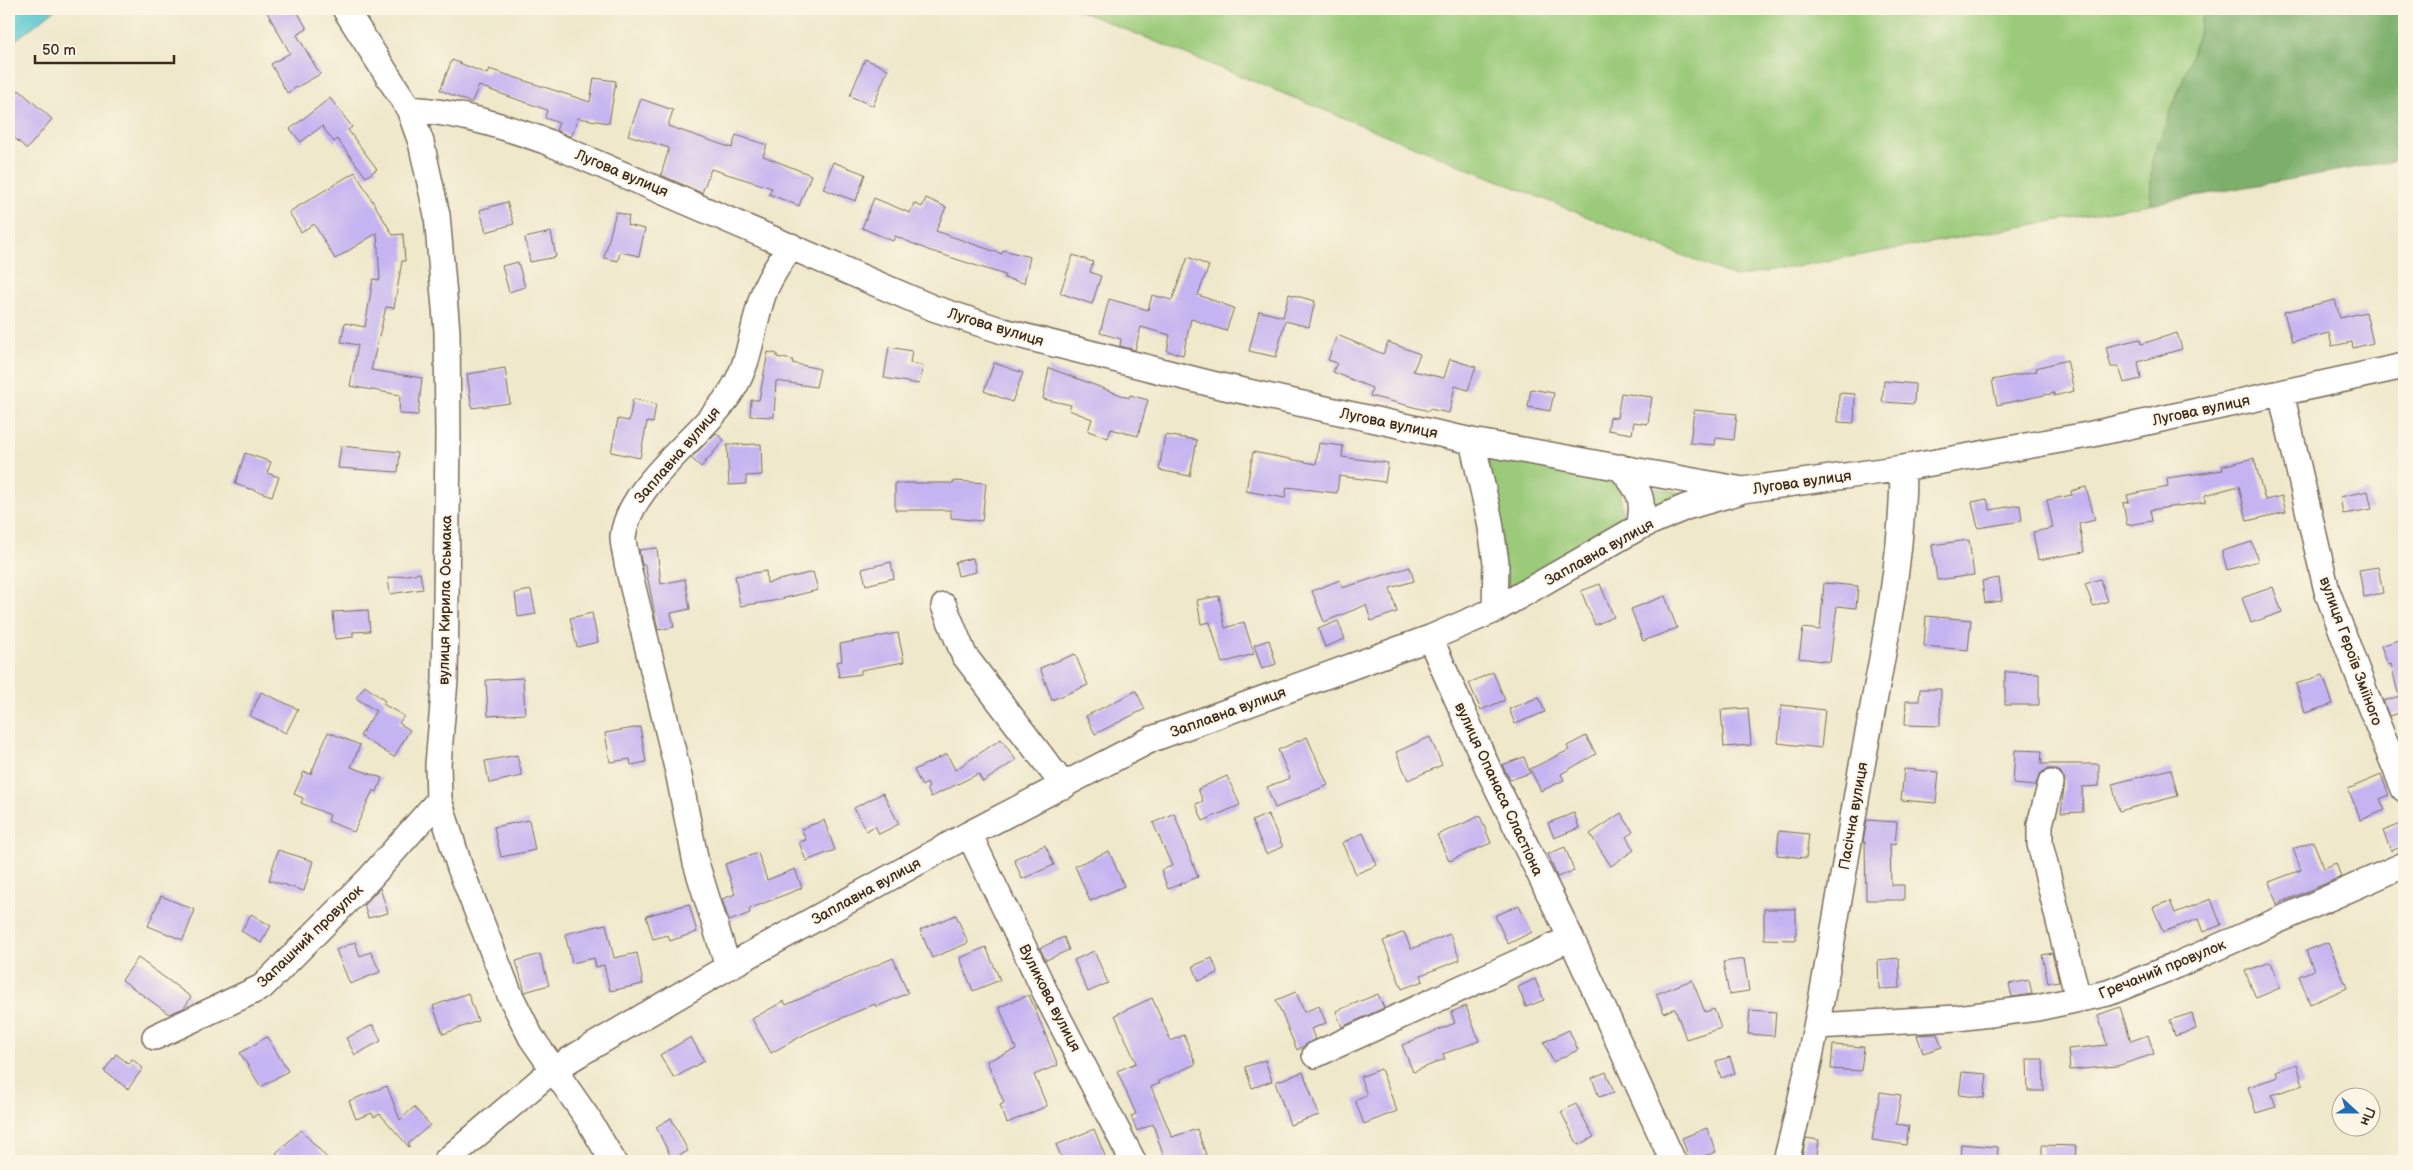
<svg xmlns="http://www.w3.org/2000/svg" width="2413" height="1170" viewBox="0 0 2413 1170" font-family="'Balsamiq Sans',sans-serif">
<rect width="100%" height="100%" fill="#fcf5e5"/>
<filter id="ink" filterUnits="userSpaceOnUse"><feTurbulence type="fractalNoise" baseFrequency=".02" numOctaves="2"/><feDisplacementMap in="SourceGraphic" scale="10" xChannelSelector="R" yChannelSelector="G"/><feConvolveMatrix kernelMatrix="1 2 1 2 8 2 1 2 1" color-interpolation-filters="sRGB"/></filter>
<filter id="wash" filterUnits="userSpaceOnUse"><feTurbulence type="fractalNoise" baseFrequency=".0096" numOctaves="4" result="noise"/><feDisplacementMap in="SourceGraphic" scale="20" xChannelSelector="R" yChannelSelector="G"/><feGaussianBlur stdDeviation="1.12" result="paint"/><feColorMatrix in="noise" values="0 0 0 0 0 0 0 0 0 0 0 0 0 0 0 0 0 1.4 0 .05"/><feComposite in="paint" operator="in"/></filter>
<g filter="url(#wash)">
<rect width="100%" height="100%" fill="#efe8cb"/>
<path fill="#9bcb7a" stroke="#6b7a4c" d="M1075,9h1130l-15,52 -38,99 -2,44 -414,73z
M1487,455l132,29 5,41 -115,64z
M1645,486l47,9 -42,17z"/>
<path fill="#7caf6a" stroke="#5c6c44" d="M2205,9h199v150l-254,45 2,-44 38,-99z"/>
<path fill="#5dc9d3" stroke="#4c7a78" d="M14,9h42l-47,36v-32z"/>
<g id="blocks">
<path fill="#c4b4f1" d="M265,9h31l11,20 -10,6 23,39 -33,19 -16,-29 19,-11z
M865,59l23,10 -15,37 -23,-10z
M452,60l35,14 2,-5 101,33 4,-24 22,3 -7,42 -31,-5 -7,19 -15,-7 3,-7 -14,-5 2,-8 -68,-24 -8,17 -31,-13z
M19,90l33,29 -25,30 -18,-16v-31z
M330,98l22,29 -4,3 29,39 -11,8 -29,-38 -3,3 -12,-16 -21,16 -11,-13z
M641,99l32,11 -5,16 64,22 4,-13 31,10 -4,11 48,19 -12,31 -30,-12 3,-6 -61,-19 -9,24 -41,-18 8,-27 -41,-13z
M833,162l32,12 -9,27 -33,-12z
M355,172l38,63 10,-1 2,27h-3l-8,47 -8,-1 -15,63 51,8 -4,37 -19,-1 1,-19 -50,-9 8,-41 -17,-3 4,-19 20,4 8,-48 7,1 -3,-47 -42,26 -21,-35 -13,8 -12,-20z
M874,198l36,15 4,-10 8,4 4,-9 20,9 -10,24 66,23 1,-4 27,7 -6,26 -20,-5 1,-3 -77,-25 -33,-14 -2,5 -31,-13z
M507,202l7,22 -28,8 -6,-22z
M616,212l13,4 -2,9 18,4 -6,27 -19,-4 -2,9 -14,-3z
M551,232l5,25 -26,5 -5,-24z
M1073,255l20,7 -3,10 11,4 -9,28 -32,-11z
M1188,257l21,9 -11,29 36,13 -8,23 -35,-12 -8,36 -16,-4 3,-16 -29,-8 -6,23 -15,-4 1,-7 -21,-6 9,-34 39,11 4,-15 20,5z
M518,262l7,25 -16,5 -7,-26z
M1289,294l26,7 -6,26 -24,-6 -9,36 -27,-6 10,-40 24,6z
M2335,300l5,18 26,-6 7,31 -20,5 -1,-6 -20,4 -3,-13 -37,9 -8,-30z
M2177,333l5,16 -44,13 3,17 -17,4 -5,-16h-8l-5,-20 34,-8 1,5z
M1337,335l46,19 5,-12 32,12 -7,17 31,7 6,-19 26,8 -8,23 -13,-4 -6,27 -20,-4v2l-59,-15 2,-8 -39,-16 4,-9 -9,-3z
M889,347l23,4 -2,12 13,3 -4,18 -35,-6z
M768,352l9,2v3l16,3 -1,3 28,6 -4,18 -40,-6 -2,36 -24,-1 1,-16h8z
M2067,360l7,31 -20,5v-3l-57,12 -5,-25 45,-9 -1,-3z
M994,363l29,10 -11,29 -28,-11z
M505,368l5,35 -38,5 -5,-34z
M1049,368l80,30 1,-3 18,5 -10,36 -27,-7 -3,9 -20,-7 4,-12 -23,-9 2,-5 -28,-6z
M1884,381l31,3 -1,20 -32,-2z
M1531,389l23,4 -4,18 -22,-4z
M1621,393l31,4 -4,27 -14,-2 -2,12 -24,-4 2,-13 7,1z
M1839,393l16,1 -1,29 -16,-1z
M633,399l23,5 -3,19 -6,-1 -7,36 -29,-6 7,-33 11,2z
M1694,410l43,4 -3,26 -18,-2 -1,7 -25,-2z
M716,433l8,7 -23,27 -10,-9z
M1165,435l32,5 -7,36 -31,-6z
M1319,443l24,3 -1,11 46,6 -3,19 -46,-6 -2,17 -50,-6 -2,11 -39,-7 7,-39 63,12z
M761,444l1,31 -16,1v8l-17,1 -2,-40z
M341,446l59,6 -2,20 -60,-4z
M245,453l26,9 -4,11 12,4 -7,19 -37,-12z
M2254,458l11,42 17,-4 4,16 -39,9 -8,-35 -34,9v7l-55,8 2,11 -25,4 -4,-22 6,-1 -2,-7 41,-8 -1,-9 56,-8 -1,-4z
M954,481l32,2 -4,38 -31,-3v-8h-56v-27h59z
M2086,487l9,33 -16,4 5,28 -46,8 -5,-28 20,-4 -6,-28 25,-5 -1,-4z
M2368,491l4,18 -29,5 -3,-17z
M1987,499l3,11 30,-5 2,16 -44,7 -6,-26z
M1969,540l5,35 -37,5 -5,-35z
M2252,542l6,19 -31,9 -5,-19z
M657,548l4,36 24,-5 5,30 -19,4 3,14 -16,3 -13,-65h-3l-3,-15z
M973,558l3,14 -18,4 -3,-14z
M891,562l3,16 -28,7 -4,-16z
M1410,567l4,14 -24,7 7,24 -26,9 -5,-16 -42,17 -12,-31 28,-11 2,8z
M2378,567l5,26 -19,4 -5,-27z
M766,571l1,12 46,-11 5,18 -45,11 -33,5 -5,-30z
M420,573l3,16 -33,5 -2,-16z
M1999,578l3,23 -17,2 -3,-22z
M2100,579l8,22 -15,5 -8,-22z
M1824,583l34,3 -2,22 -19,-2 -7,56 -31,-4 4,-30 17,2z
M1600,584l14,33 -19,8 -14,-34z
M2273,587l9,25 -31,11 -9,-25z
M531,590l5,24 -18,3 -3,-24z
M1219,596l6,32 19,-6 10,32 -32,9 -12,-41 -9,2 -4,-24z
M1665,596l12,32 -34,13 -12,-32z
M368,610l2,21 -17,1v5l-18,2 -2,-27z
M592,613l6,29 -21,5 -7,-29z
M1926,616l45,4 -3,30 -44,-4z
M1338,621l7,18 -20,8 -7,-18z
M898,633l6,29 -43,8v4l-22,3 -2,-15 5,-1 -2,-17z
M2404,638v55h-6l-7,-29 -3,1 -7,-19z
M1269,640l7,24 -14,5 -8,-24z
M1075,654l13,31 -36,15 -12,-32z
M1493,672l12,28 -24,10 -12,-27z
M2005,672l34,1v32h-34z
M2323,675l10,29 -28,9 -9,-29z
M523,678l2,36 -37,2 -2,-36z
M365,686l20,15 -2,3 21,12 -5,7 11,7 -16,27 -34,-21 16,-25 -20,-13z
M1920,689h21l-1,37 -35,-1 1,-24h13z
M1136,691l9,18 -50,25 -9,-18z
M261,692l37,17 -12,24 -36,-17z
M2404,695v17l-15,4 -6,-15z
M1539,697l6,15 -30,12 -6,-15z
M1782,705l43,5 -4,38 -43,-5z
M1748,708l3,37 -27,2 -3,-37z
M640,727l6,35 -15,3 -1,-6 -20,3 -5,-29z
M328,732l32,13 -9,22 31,11 -5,14 -4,-2 -19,42 -26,-11 2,-6 -29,-12 2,-5 -9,-4 10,-22 7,2z
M1586,736l10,18 -35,20 3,6 -23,11 -11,-22 39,-19 -2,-4z
M1307,737l21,48 -53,23 -8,-21 23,-9 -12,-28z
M1430,737l12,28 -34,15 -12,-28z
M1001,739l15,21 -33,22 -5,-8 -47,23 -4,-8 2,-2 -2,-4 -5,3 -8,-16 33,-16 8,16z
M2015,750l27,1 -1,13h58v22l-17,1 1,25 -22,1 4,-33 -4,-7 -6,-4h-7l-7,4 -6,13 -22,-2z
M517,755l5,21 -33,7 -4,-22z
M1524,757l6,16 -20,7 -8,-15z
M1904,769l35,3 -3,31 -35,-3z
M2171,769l7,27 -59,15 -7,-27z
M2381,775l8,20 -9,4 5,11 -24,10 -13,-31z
M1227,776l13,29 -37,16 -7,-17 7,-3 -5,-12z
M883,793l16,31 -20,10 -4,-8 -9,5 -12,-23z
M1174,813l24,64 -30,12 -7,-19 11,-4 -19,-43z
M1574,813l5,15 -25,10 -6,-15z
M1621,813l12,19 -7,5 8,13 -23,16 -21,-32z
M1268,814l15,33 -17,7 -14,-33z
M1480,816l11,27 -42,18 -12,-26z
M529,820l6,30 -34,7 -7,-30z
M824,820l11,30 -29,11 -7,-19 7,-2 -5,-11z
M1867,820l30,2 -2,23 -5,-1 1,41h13v15h-38l-1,-58h-2z
M2404,823v23l-13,5 -8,-20z
M1779,831l30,3 -3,24 -29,-3z
M1363,833l14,32 -21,9 -14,-31z
M2313,841l11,27 12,-5 5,14 -64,27 -8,-22 32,-12 -8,-21z
M1045,845l9,20 -32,14 -8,-20z
M1565,847l9,24 -17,6 -9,-23z
M278,850l35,11 -9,30 -35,-11z
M1109,851l15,35 -34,15 -15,-35z
M758,853l9,27 28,-11 7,19 -53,21 1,4 -21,8 -7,-22 13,-5 -10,-30z
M380,888l8,25 -20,5 -4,-13z
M161,896l34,14 -12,30 -35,-14z
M2211,899l10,26 -18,7 -5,-13 -35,13 -10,-25 17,-6 5,12z
M689,904l8,28 -27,9 -2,-6 -15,4 -7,-23z
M1519,905l13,27 -24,12 -13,-28z
M1764,909h32v31l-32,-1z
M251,914l20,12 -10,17 -20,-12z
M956,915l12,28 -36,15 -12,-28z
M606,924l8,34 23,-5 6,31 -33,7 -6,-26 -8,2 -2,-9 -22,5 -7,-29z
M1404,932l7,17 39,-15 10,26 -39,15 2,6 -21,8 -19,-48z
M1064,937l5,13 -23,10 -6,-12z
M355,942l5,14 11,-4 9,20 -30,12 -14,-34z
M2328,942l19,46 -37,16 -11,-28 15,-6 -8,-19z
M986,947l14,33 -27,11 -13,-33z
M1094,951l14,32 -20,9 -14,-32z
M2052,953l7,28 -11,2 -6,-28z
M540,954l9,31 -24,7 -9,-31z
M138,958l53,39 -7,11 -15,6 -47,-34z
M893,958l15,35 -32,14 -1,-3 -66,28 -38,21 -19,-34 32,-18 2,4z
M1212,958l6,15 -19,8 -6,-15z
M1899,958l1,30 -21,1 -1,-29z
M1744,959l5,32 -20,3 -6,-32z
M2270,962l10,26 -24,10 -11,-27z
M1535,979l9,21 -18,7 -8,-20z
M1692,980l13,32 9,-3 7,19 -35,11 -11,-31 -11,5 -8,-19z
M2029,980l3,14 -20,3 -3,-13z
M1296,992l8,20 15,-6 7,17 -15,6 4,10 -18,11 -21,-50z
M468,993l10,28 -35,13 -10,-28z
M1378,994l6,14 -42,19 -6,-16z
M1029,995l29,70 -24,10 13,31 -40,17 -7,-18 4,-2 -17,-42 29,-12 -17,-42z
M1152,998l19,43 13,-6 12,29 -38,17 2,2 -9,4 21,50 25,-8 9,26 -19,6h-22l-12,-37 -16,7 -6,-15 5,-2 -19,-43 19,-8 -21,-48z
M1466,1006l13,35 -36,13 2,5 -32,13 -11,-27 53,-22 -4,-11z
M2120,1007l11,34 17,-6 6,19 -37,12 -47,4 -2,-21 39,-4 -9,-30z
M1750,1010l26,2 -2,24 -26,-2z
M2192,1013l4,16 -21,7 -5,-16z
M373,1025l8,16 -26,14 -9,-17z
M1569,1030l9,20 -25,12 -9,-20z
M1937,1034l5,13 -19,6 -6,-18z
M267,1037l21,34 -27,16 -21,-34z
M691,1037l13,24 -30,17 -14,-23z
M1833,1045l31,2 -3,24 -30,-2z
M116,1054l13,10 3,-5 11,9 -15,21 -24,-18z
M1730,1057l5,16 -14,5 -5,-17z
M2027,1059h16l1,32h-16z
M1265,1060l7,21 -20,7 -7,-21z
M2297,1064l6,21 -31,10 4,12 -20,6 -8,-26 30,-10 -2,-6z
M1381,1069l16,42 -33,13 -9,-24 12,-5 -7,-18z
M1303,1072l16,43 -29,10 -15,-43z
M1606,1072l8,20 -15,5 -7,-19z
M1962,1072l25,2 -3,24 -25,-3z
M387,1086l13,34 14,-13 16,18 -21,18v4l-29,-33 -6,3 -2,-4 -16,6 -7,-18z
M1880,1092l21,3 -5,29 13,2 -3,19 -34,-5z
M1576,1104l18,33 -16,8 -17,-33z
M671,1118l17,33 -16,8 -16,-32z
M1707,1128l9,24 -26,9 -8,-23z
M1094,1129l13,32h-44l-7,-16z
M301,1130l29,31h-46l-8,-8z
M1806,1138l13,2 -3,21h-15z
M1961,1144l37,3 -1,14h-37z
M2042,1145l34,1 -1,15h-33z"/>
</g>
</g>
<g filter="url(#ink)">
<use href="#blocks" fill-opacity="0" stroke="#7a6c5b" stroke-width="1"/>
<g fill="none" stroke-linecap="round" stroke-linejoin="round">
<g stroke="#7a6c5b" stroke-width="28">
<path id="minor" d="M345,9l64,100 12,33 16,73 10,116 1,105 -3,244 -7,85 1,35 21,68 49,125 22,44 57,82 25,42
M409,109c48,3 91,16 136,32l388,167 70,23 213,54 256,56 271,49 160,-22 185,-33 316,-69
M2281,393l46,198 43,115 34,83
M1472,441l18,80 6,42 -1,47
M1620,467c18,22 26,30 19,60
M944,606l20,49 100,131
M1430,638l60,135 81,165 102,223
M2051,783l-11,41v20l38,155
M969,834l80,166 84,161
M728,967l-32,-104 -17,-87 -52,-213c-1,-8 -4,-18 -4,-26 5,-53 83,-103 110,-148 18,-28 19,-63 30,-94 6,-18 18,-34 28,-49
M1817,1026l140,-8 80,-10 71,-15 69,-28 227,-100
M155,1037l107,-50 108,-109 69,-78
M1315,1055l256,-117
M446,1161l104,-89 29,-18 149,-87 241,-133 183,-95 278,-101 65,-28 144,-83 47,-20 52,-15
M1786,1161c33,-128 52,-259 75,-390 18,-100 42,-202 42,-303"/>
</g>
<use href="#minor" stroke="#fff" stroke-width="25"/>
</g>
</g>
<g text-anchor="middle" stroke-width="4" stroke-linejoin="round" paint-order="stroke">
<g font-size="15" fill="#3b2a1e" stroke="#fcf5e5">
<text transform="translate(622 173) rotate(23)" y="5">Лугова вулиця</text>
<text transform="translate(996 327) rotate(17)" y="5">Лугова вулиця</text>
<text transform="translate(2201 410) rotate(-12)" y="5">Лугова вулиця</text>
<text transform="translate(1389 423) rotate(12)" y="5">Лугова вулиця</text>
<text transform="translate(677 455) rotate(-49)" y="5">Заплавна вулиця</text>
<text transform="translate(1802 482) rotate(-8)" y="5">Лугова вулиця</text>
<text transform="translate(1599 552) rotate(-29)" y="5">Заплавна вулиця</text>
<text transform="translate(445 600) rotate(-89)" y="5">вулиця Кирила Осьмака</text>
<text transform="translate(2351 651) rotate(70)" y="5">вулиця Героїв Зміїного</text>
<text transform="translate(1228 712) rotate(-20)" y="5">Заплавна вулиця</text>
<text transform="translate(1499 789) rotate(65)" y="5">вулиця Опанаса Сластіона</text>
<text transform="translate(1853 816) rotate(-80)" y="5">Пасічна вулиця</text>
<text transform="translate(866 891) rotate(-29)" y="5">Заплавна вулиця</text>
<text transform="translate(310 936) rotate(-44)" y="5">Запашний провулок</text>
<text transform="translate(2162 969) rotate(-22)" y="5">Гречаний провулок</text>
<text transform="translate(1050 998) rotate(63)" y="5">Вуликова вулиця</text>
</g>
</g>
<rect width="2413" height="1170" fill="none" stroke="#fcf5e5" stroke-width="30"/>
<g transform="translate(2356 1112) rotate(111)"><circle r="24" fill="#fcf5e5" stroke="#afa495"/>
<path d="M0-4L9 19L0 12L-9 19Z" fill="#1f6fb2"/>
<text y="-8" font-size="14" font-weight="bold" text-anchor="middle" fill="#3b2a1e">Пн</text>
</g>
<path d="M35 55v8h139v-8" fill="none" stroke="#3b2a1e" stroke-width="2.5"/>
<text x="42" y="55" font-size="15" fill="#3b2a1e" stroke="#fcf5e5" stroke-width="4" paint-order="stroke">50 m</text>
</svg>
